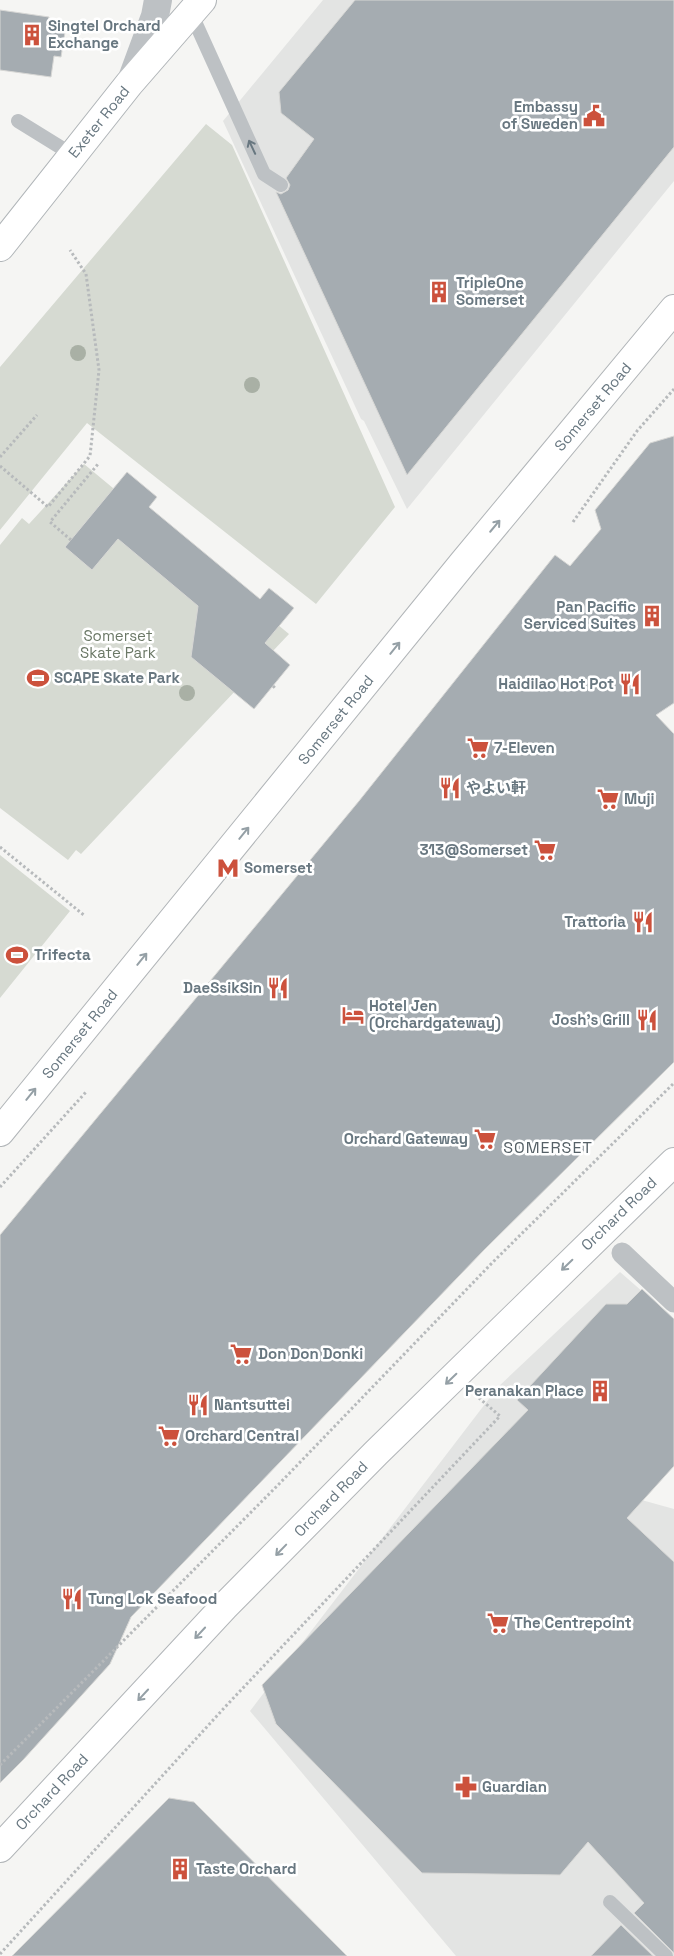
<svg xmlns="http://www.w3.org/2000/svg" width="674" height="1956" viewBox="0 0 674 1956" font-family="'Space Grotesk','Noto Sans SC','Noto Sans JP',sans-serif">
<rect width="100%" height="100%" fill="#f5f5f3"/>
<path fill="#e3e4e3" d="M323,0h351v181l-267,328 -43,-88 -3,-2 -138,-298z
M620,1272l54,47v105l-72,65 72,20v447h-218l-206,-245 248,-324z"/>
<path fill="#d6dad2" d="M206,124l26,21 163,362 -79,97 -229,-181 -87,107v-163z
M84,464l205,170 -208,220 -5,-4 -8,10 -68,-52v-263l22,-27 7,6z
M0,855l70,56 -70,87z"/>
<path fill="#a5acb1" stroke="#d7d7d5" d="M355,0h319v147l-267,328 -131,-283 5,2 7,-4 2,-5 -4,-7 28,-39 -33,-26 -2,-21z
M0,10l49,7 -1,6 18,3 -5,31 -7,-1 -3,21 -51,-7z
M674,436v267l-18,12 18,19v328l-190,188 -353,367 -21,47 -87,96 -23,23v-548l359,-434 196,-246 15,11 31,-37 -6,-19 55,-67z
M127,472l30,25 -8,10 111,92 9,-11 25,20 -29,35 25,22 -36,44 -63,-52 7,-51 -80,-67 -26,31 -27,-23z
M642,1289l32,30v147l-47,52 47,44v391l-40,-40 10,-10 -56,-61 -28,33 -138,-2 -146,-149 -14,-39 266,-275 -11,-10 89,-96h21z
M169,1798l25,4 153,154h-335z
M621,1925l32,31h-62z"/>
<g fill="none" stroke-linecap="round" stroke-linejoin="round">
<g stroke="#b0b5b8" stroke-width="30">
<path id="secondary" d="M0,247l129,-163 73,-84"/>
</g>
<g stroke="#b1b5b8" stroke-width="30">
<path id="primary" d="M0,1132l463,-569 211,-254
M0,1848l224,-241 152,-154 298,-291"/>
</g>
<path stroke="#b7babc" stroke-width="3" stroke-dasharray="2.5 2.5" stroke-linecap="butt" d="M0,457l37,-42
M0,466l48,41 42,-51 9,-86 -13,-96 -16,-24
M573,522l64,-91 37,-42
M71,540l-21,-18 48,-58
M273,686l2,2
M0,847l85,69
M0,1187l86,-95
M0,1765l280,-282 212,-220 182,-180
M0,1954l225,-247 275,-291 -21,-18"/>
<path stroke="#bdc1c4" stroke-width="14" d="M191,13l73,161 17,11
M18,121l55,34
M610,1902l56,54"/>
<path stroke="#bdc1c4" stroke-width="21" d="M622,1253l52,49"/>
<path stroke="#bdc1c4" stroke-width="28" d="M131,81l24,-65 3,-16"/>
<use href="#secondary" stroke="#fff" stroke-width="28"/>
<use href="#primary" stroke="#fff" stroke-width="28"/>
</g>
<g fill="#a9b0a5">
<circle cx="78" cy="353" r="8"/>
<circle cx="252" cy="385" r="8"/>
<circle cx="187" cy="693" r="8"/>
</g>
<defs><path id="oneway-shaft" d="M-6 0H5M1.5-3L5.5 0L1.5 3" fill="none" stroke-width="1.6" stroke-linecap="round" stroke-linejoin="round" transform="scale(1.25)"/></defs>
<use stroke="#687780" href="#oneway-shaft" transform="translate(252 147) rotate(-115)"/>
<g stroke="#95a0a6">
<use href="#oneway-shaft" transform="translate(495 526) rotate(-50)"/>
<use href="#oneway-shaft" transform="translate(395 648) rotate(-51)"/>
<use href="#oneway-shaft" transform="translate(244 833) rotate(-51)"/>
<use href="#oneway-shaft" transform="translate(142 959) rotate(-51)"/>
<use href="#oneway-shaft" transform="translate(31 1094) rotate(-51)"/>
<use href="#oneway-shaft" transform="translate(567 1265) rotate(136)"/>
<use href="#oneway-shaft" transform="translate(451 1379) rotate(136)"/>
<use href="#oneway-shaft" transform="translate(281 1550) rotate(134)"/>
<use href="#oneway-shaft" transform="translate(200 1633) rotate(133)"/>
<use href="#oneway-shaft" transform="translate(143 1695) rotate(133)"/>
</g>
<defs>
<g id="building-bare" transform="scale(1.725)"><path d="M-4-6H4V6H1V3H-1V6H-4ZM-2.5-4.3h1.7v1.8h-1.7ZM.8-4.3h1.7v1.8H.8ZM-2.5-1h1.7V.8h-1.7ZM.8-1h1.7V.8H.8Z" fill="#cc513c" stroke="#fff" stroke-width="2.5" paint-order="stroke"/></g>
<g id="civic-bare" transform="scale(1.725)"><path d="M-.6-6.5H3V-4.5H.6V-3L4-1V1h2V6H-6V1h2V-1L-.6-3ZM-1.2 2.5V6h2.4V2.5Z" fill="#cc513c" stroke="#fff" stroke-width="2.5" paint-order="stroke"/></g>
<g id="stadium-bare" transform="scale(1.725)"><path d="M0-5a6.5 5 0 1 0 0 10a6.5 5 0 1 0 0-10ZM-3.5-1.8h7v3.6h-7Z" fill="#cc513c" stroke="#fff" stroke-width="2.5" paint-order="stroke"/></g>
<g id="restaurant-bare" transform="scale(1.725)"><path d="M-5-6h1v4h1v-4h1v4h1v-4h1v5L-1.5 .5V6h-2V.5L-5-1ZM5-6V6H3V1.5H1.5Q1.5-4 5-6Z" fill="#cc513c" stroke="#fff" stroke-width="2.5" paint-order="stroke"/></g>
<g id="supermarket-bare" transform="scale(1.725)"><path d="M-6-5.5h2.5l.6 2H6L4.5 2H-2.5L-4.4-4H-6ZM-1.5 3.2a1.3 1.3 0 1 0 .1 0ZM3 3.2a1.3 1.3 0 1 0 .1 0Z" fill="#cc513c" stroke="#fff" stroke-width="2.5" paint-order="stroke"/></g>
<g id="metro-bare" transform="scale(1.725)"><path d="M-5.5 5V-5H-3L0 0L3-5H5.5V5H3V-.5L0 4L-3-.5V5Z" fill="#cc513c" stroke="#fff" stroke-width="2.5" paint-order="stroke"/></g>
<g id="hotel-bare" transform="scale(1.725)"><path d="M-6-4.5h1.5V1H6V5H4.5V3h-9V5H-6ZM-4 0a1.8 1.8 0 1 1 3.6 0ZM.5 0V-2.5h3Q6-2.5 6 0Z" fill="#cc513c" stroke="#fff" stroke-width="2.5" paint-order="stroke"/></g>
<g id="pharmacy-bare" transform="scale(1.725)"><path d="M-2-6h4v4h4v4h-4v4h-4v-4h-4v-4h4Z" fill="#cc513c" stroke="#fff" stroke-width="2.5" paint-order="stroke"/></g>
</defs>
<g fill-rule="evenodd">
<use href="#building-bare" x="32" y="35"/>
<use href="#civic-bare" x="594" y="116"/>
<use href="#building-bare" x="439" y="292"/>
<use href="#building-bare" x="652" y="616"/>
<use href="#stadium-bare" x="38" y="678"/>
<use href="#restaurant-bare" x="630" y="684"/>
<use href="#supermarket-bare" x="478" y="748"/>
<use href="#restaurant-bare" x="450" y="788"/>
<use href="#supermarket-bare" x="608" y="799"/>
<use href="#supermarket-bare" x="545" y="850"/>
<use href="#metro-bare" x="228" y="868"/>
<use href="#restaurant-bare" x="643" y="922"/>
<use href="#stadium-bare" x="17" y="955"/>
<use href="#restaurant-bare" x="278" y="988"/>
<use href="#hotel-bare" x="353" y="1015"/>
<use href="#restaurant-bare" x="647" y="1020"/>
<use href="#supermarket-bare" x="485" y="1139"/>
<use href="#supermarket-bare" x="241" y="1354"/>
<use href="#building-bare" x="600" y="1391"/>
<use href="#restaurant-bare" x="198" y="1405"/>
<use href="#supermarket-bare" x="169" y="1436"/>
<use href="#restaurant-bare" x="72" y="1599"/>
<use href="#supermarket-bare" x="498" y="1623"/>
<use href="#pharmacy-bare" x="466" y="1787"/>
<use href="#building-bare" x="180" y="1869"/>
</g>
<g text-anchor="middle" stroke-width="5" stroke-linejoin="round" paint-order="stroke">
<g font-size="15" font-weight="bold" fill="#687780" stroke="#fff" text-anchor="start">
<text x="48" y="31">Singtel Orchard<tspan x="48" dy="17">Exchange</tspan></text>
<text x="578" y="112" text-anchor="end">Embassy<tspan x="578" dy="17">of Sweden</tspan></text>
<text x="456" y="288">TripleOne<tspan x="456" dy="17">Somerset</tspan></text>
<text x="636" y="612" text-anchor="end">Pan Pacific<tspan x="636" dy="17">Serviced Suites</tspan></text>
<text x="54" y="683">SCAPE Skate Park</text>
<text x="614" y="689" text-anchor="end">Haidilao Hot Pot</text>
<text x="494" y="753">7-Eleven</text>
<text x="466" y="793">やよい軒</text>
<text x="624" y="804">Muji</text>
<text x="528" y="855" text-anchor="end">313@Somerset</text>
<text x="244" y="873">Somerset</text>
<text x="626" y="927" text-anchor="end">Trattoria</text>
<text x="34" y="960">Trifecta</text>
<text x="262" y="993" text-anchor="end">DaeSsikSin</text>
<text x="369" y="1011">Hotel Jen<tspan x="369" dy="17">(Orchardgateway)</tspan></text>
<text x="630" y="1025" text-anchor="end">Josh's Grill</text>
<text x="468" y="1144" text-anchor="end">Orchard Gateway</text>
<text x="258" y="1359">Don Don Donki</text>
<text x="584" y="1396" text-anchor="end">Peranakan Place</text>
<text x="214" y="1410">Nantsuttei</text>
<text x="185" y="1441">Orchard Central</text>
<text x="88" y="1604">Tung Lok Seafood</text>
<text x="514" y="1628">The Centrepoint</text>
<text x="482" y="1792">Guardian</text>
<text x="196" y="1874">Taste Orchard</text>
</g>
<g font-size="15" fill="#687780" stroke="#fff">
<text transform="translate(99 122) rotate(-51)" y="5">Exeter Road</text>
<text transform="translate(593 407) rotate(-50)" y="5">Somerset Road</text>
<text transform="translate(336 720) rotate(-51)" y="5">Somerset Road</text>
<text transform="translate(80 1034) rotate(-51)" y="5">Somerset Road</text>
<text transform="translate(619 1214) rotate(-44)" y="5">Orchard Road</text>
<text transform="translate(331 1499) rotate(-46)" y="5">Orchard Road</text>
<text transform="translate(52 1792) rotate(-47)" y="5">Orchard Road</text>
</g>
<g font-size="15" fill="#6b7866" stroke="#fff">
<text x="118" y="641">Somerset<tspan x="118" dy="17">Skate Park</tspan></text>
</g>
<g font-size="16" letter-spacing="1" fill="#556066" stroke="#fff">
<text x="548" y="1153">SOMERSET</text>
</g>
</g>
</svg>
